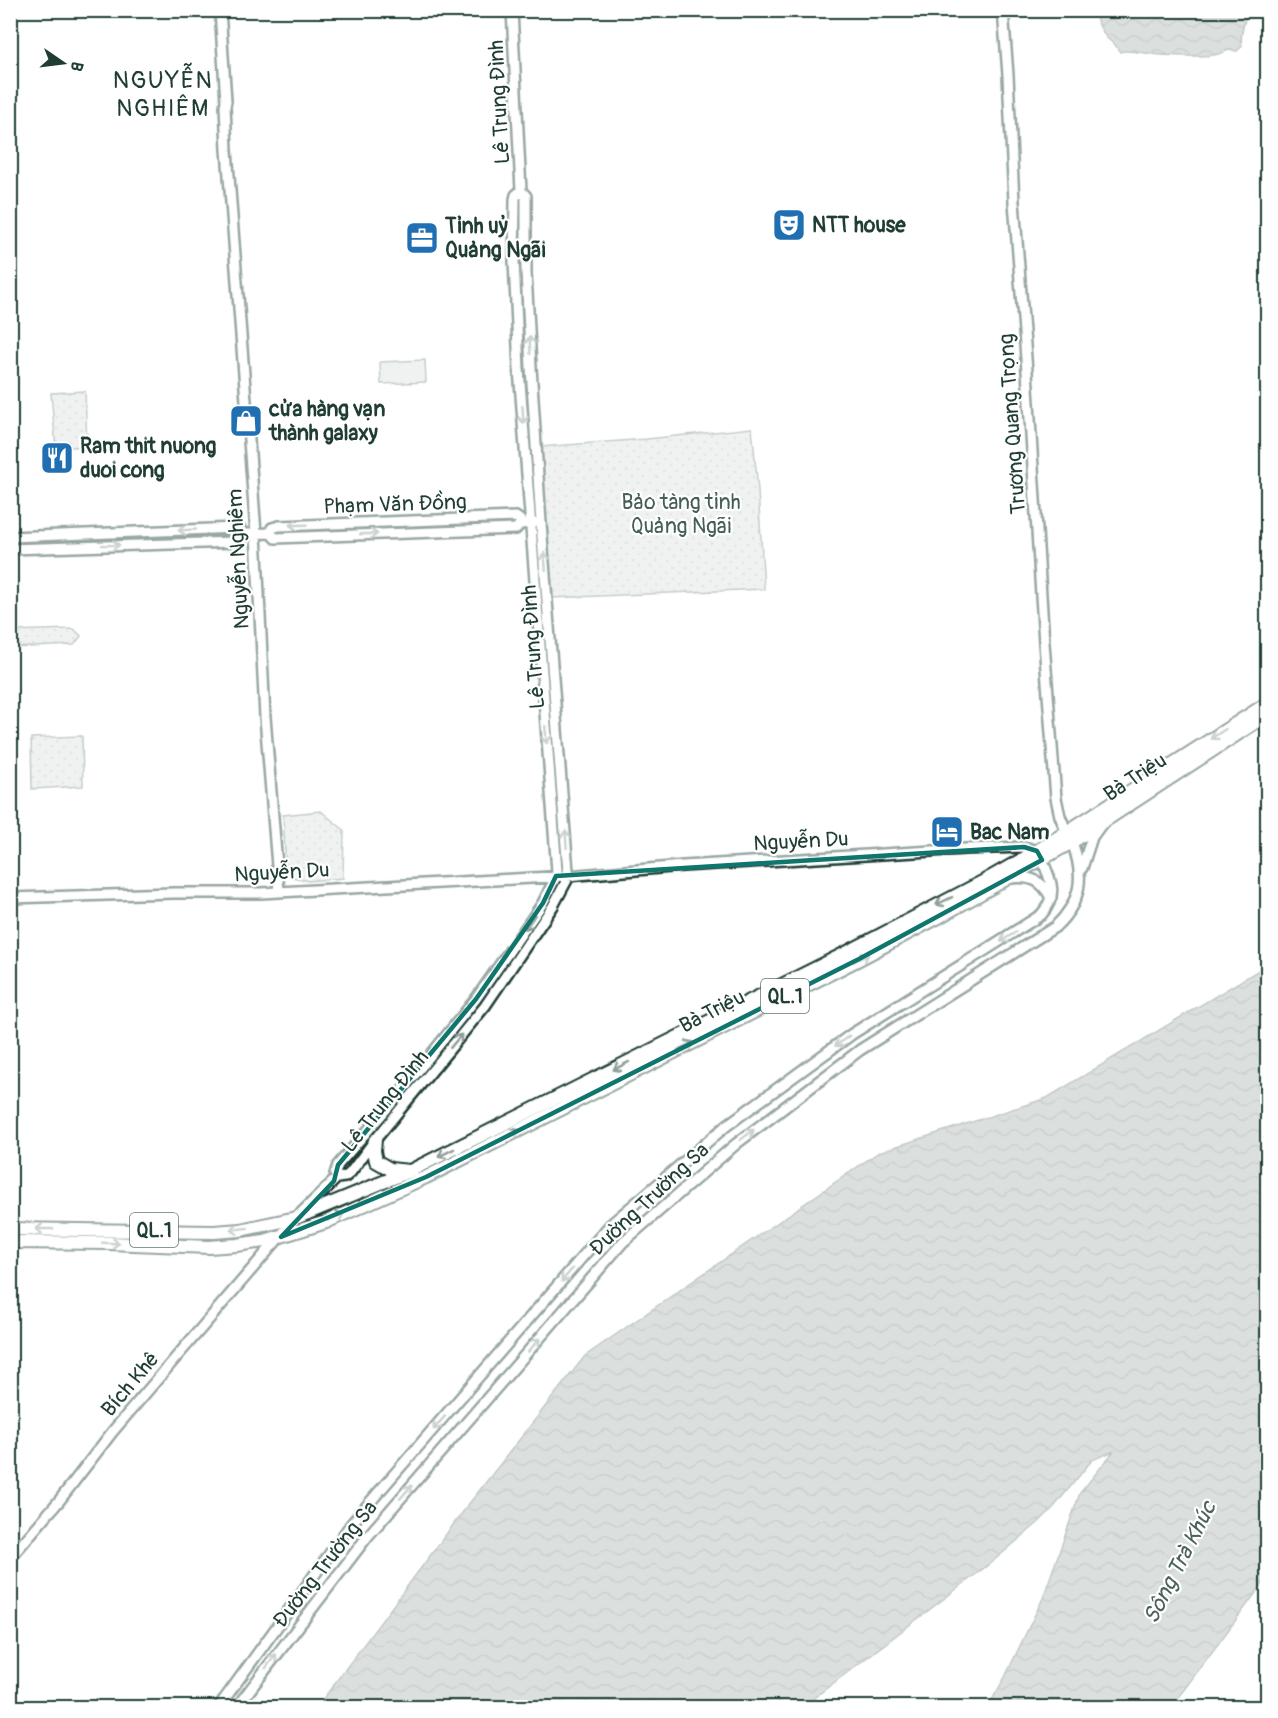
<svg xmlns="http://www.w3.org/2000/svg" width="1278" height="1718" viewBox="0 0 1278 1718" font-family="Pangolin,sans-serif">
<defs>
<pattern id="green-dots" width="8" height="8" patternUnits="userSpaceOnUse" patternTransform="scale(1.5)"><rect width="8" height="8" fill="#dee3e2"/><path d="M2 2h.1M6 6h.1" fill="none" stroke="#bec4c2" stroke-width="1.8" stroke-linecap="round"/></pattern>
<pattern id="water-waves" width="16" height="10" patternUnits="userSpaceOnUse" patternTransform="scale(1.5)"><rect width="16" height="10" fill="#afbab7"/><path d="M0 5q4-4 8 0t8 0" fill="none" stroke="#8e9896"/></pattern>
</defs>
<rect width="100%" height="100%" fill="#fff"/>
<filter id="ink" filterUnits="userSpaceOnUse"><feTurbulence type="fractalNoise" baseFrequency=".0167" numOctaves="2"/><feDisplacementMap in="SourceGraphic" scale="12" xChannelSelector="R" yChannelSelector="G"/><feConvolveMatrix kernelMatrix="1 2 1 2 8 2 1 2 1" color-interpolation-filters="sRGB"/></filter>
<g filter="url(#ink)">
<path fill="url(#green-dots)" stroke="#7e908b" stroke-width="1.5" d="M85,391l2,55 -31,2 -5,-55z
M752,428l6,62 6,99 -213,9 -11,-151 107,-8z
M74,629l7,7 -7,9 -63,3v-17z
M82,736l1,50 -51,3 -1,-51z
M321,811l23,19 -1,48 -35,3 -15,-4 -7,-8 -3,-54z"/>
<path fill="#dee3e2" stroke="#7e908b" stroke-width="1.5" d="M425,360l1,22 -45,2 -1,-22z"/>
<path fill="url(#water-waves)" stroke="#758883" stroke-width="1.5" d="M1093,11v-1l154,1c-2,11 -8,24 -5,35l-5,5c-12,-3 -13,3 -23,4 -17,2 -35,1 -52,0 -11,0 -35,-7 -42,-3 -3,-7 -7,-8 -13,-14 -7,-8 -10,-18 -14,-27z
M1267,965v613l-96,129h-183l17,-30 38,-79 37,-105 34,-42 -22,9 -38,47 -16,16 -46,39 -190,145h-485l151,-202 117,-149 294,-204 168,-54z"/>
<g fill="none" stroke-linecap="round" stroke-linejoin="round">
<g stroke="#1f3d34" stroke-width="14">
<path id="secondary" d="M220,10l6,91 -1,5 2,44 29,383 9,184 14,174
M1003,10l5,65 6,127 13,169 17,272 12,155 4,18 7,17
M271,533l1,-5 7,-2 237,-9 4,3v4
M242,534l29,-1 4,5 241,-9 4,-5 14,-1
M10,537l226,-9 5,2 1,4
M10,549l226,-7 5,-3 1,-5
M1082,868l10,-31 8,-11
M1011,878c20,-2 31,2 40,20
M10,898l163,-5h88l306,-17 116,-10 282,-17 59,-2 13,4
M337,1178l8,-1 5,-4 25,-33 110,-134 68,-100 14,-26 1,-9 -27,-348 -10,-156 -5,-95v-76l-5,-5 -9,-181
M337,1178l-2,-4 3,-9 60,-69 78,-97 67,-96 12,-24 2,-8 -38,-502 -5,-108 1,-62 1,-4 5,-4
M10,1558l49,-57 54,-70 66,-77 117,-136 41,-40
M218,1708l134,-185 258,-298 116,-99 126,-92 189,-119c17,-19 11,-34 1,-55
M236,1708l131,-171 256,-295 113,-98 124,-94 195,-123c27,-26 30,-50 17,-85"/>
</g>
<g stroke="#1f3d34" stroke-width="16">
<path id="highway" d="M375,1140l-1,11 2,10 14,8 19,2
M10,1229l204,3 26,-2 56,-12 114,-47 434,-217 142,-74 51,-29 231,-148
M10,1242l98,1 101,4 28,-2 28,-4 61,-19 100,-45 433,-218 76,-40 137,-77 196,-128"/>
</g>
<use href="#secondary" stroke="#fff" stroke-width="9"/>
<use href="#highway" stroke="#fff" stroke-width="12"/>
</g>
<defs><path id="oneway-shaft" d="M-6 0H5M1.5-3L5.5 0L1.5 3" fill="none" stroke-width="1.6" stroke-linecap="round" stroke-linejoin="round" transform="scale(1.5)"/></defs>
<g stroke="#8f9e9a">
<use href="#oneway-shaft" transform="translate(530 345) rotate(-93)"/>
<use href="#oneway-shaft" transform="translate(523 415) rotate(86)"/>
<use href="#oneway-shaft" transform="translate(298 525) rotate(178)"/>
<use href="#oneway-shaft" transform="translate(187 530) rotate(177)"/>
<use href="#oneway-shaft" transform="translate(369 534) rotate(-2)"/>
<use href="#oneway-shaft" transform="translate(111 545) rotate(-1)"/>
<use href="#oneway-shaft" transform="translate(545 561) rotate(-95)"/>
<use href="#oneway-shaft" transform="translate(1218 734) rotate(147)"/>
<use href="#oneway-shaft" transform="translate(546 735) rotate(85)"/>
<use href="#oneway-shaft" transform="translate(566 839) rotate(-94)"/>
<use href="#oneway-shaft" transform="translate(944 901) rotate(154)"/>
<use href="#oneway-shaft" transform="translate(530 922) rotate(125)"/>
<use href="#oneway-shaft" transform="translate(1008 937) rotate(148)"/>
<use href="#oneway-shaft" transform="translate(861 958) rotate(-27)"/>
<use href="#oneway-shaft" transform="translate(456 1041) rotate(-50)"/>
<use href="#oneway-shaft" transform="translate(842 1041) rotate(144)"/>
<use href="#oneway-shaft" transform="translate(686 1046) rotate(-27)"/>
<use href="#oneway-shaft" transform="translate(621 1066) rotate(153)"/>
<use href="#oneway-shaft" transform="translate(512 1134) rotate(-27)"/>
<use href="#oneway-shaft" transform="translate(747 1135) rotate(-37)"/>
<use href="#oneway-shaft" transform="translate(446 1153) rotate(153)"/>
<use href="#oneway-shaft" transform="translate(336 1217) rotate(-24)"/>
<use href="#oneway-shaft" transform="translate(44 1229) rotate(-180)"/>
<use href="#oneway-shaft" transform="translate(239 1229) rotate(173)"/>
<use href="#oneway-shaft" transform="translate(111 1243) rotate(2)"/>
<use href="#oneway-shaft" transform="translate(567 1275) rotate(131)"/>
<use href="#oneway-shaft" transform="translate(534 1345) rotate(-49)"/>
<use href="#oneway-shaft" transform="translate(439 1423) rotate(131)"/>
<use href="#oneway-shaft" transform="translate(406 1492) rotate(-49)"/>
<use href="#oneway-shaft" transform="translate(271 1661) rotate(-53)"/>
</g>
</g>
<path d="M0 0H1278V1718H0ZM1024,847l13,4 5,9 -183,99 -433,218 -145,60 53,-56 4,-16 138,-166 67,-96 13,-27z" fill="#fff" fill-opacity=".55" fill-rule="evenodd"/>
<path fill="none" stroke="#0f766e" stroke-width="4.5" stroke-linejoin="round" d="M1024,847l13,4 5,9 -183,99 -433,218 -145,60 53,-56 4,-16 138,-166 67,-96 13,-27z"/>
<defs>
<g id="theatre-square" transform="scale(1.725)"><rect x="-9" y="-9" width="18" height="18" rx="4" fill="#1f6fb2" stroke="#fff"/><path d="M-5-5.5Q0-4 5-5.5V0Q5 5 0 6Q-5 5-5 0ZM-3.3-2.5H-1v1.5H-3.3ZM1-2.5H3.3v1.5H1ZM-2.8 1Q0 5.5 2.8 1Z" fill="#fff"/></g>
<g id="office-square" transform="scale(1.725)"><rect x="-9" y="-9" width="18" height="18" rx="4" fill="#1f6fb2" stroke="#fff"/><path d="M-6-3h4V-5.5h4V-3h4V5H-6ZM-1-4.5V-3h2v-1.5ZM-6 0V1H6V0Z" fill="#fff"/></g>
<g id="shop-square" transform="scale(1.725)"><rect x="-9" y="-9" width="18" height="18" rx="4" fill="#1f6fb2" stroke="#fff"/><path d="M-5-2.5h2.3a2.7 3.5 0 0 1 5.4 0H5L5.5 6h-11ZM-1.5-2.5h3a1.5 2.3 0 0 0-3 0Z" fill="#fff"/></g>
<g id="restaurant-square" transform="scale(1.725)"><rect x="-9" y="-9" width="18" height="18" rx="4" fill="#1f6fb2" stroke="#fff"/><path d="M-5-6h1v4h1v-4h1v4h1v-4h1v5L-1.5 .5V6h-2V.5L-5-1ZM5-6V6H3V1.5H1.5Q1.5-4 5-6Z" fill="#fff"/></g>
<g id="hotel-square" transform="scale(1.725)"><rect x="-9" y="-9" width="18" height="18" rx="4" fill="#1f6fb2" stroke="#fff"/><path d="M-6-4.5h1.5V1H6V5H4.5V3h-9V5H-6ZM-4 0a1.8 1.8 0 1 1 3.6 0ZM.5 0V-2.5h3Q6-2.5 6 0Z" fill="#fff"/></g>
</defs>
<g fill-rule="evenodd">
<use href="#theatre-square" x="789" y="225"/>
<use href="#office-square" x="422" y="238"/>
<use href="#shop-square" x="246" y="421"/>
<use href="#restaurant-square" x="57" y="458"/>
<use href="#hotel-square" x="947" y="832"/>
</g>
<g text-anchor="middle" stroke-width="4.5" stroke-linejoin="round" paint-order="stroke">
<g fill="#fff" stroke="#627771" stroke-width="1.5">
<rect x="761" y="979" width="48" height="34" rx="4.5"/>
<rect x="130" y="1213" width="48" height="34" rx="4.5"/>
</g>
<g font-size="20" font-weight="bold" fill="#1f3d34">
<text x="785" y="1003">QL.1</text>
<text x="154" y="1237">QL.1</text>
</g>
<g font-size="21" fill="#1f3d34" stroke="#fff">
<text transform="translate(499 102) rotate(-93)" y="7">Lê Trung Đình</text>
<text transform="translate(1012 424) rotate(-94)" y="7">Trương Quang Trọng</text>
<text transform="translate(395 504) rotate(-2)" y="7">Phạm Văn Đồng</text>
<text transform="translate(238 559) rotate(-93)" y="7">Nguyễn Nghiêm</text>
<text transform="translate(533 647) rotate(-94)" y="7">Lê Trung Đình</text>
<text transform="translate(1135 777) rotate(-33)" y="7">Bà Triệu</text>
<text transform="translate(801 841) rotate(-3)" y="7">Nguyễn Du</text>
<text transform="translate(282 872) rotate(-3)" y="7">Nguyễn Du</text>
<text transform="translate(712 1011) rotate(-27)" y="7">Bà Triệu</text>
<text transform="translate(385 1101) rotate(-51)" y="7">Lê Trung Đình</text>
<text transform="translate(649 1199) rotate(-43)" y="7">Đường Trường Sa</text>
<text transform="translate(130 1384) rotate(-50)" y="7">Bích Khê</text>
<text transform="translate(325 1564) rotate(-52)" y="7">Đường Trường Sa</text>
</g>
<g font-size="21" font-weight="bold" fill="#1f3d34" stroke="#fff" text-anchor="start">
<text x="812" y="232">NTT house</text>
<text x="445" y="233">Tỉnh uỷ<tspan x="445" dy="24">Quảng Ngãi</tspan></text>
<text x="269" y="416">cửa hàng vạn<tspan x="269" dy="24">thành galaxy</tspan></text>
<text x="80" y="453">Ram thit nuong<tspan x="80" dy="24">duoi cong</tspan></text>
<text x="970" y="839">Bac Nam</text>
</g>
<g font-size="21" fill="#455e57" stroke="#fff">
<text x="681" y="509">Bảo tàng tỉnh<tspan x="681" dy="24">Quảng Ngãi</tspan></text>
</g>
<g font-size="22" font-style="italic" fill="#4a625b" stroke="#fff">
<text transform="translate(1179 1562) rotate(-63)" y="8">Sông Trà Khúc</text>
</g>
<g font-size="24" letter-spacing="1.5" fill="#1f3d34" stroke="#fff">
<text x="163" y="88">NGUYỄN<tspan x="163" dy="28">NGHIÊM</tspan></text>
</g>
</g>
<rect width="1278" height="1718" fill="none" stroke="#fff" stroke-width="36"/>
<rect x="18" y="18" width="1242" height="1682" fill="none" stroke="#1f3d34" stroke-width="2" filter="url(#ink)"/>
<g transform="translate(63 63) rotate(104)" stroke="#ffffff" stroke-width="4.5" paint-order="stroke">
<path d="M0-4.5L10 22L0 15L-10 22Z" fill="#1f3d34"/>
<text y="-9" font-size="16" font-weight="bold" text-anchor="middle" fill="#1f3d34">B</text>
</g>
</svg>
